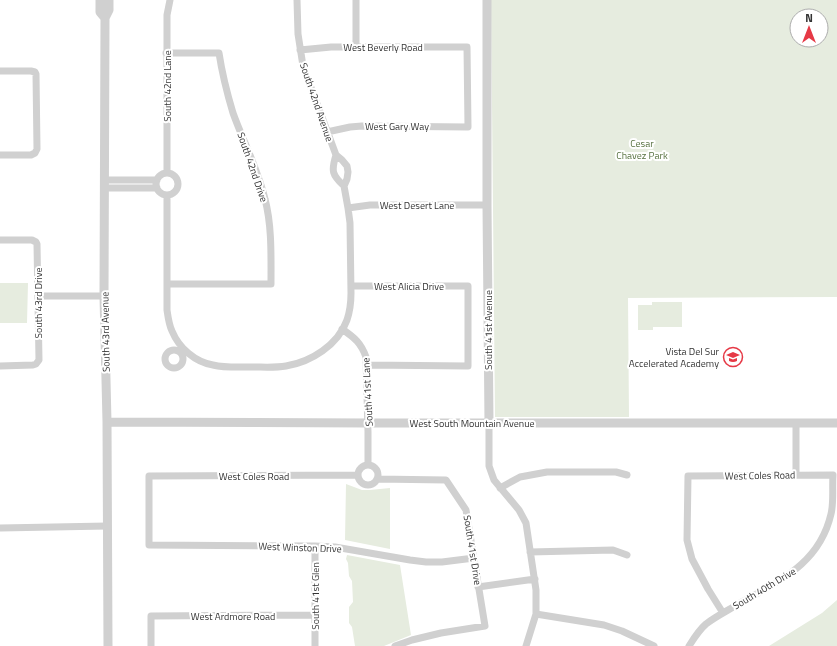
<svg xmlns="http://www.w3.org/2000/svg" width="837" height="646" viewBox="0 0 837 646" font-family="'Titillium Web',sans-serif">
<rect width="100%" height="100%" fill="#fff"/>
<path fill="#e6ecdf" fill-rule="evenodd" d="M491,0h346v297l-209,1 1,119h-134zM797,16h24v24h-24z
M0,283h28l-1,40h-27z
M652,302h30v25h-29v3h-15v-25h14z
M346,484l16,6h8l20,-2v61l-45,-9z
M347,555l53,10 11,70 -27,11h-29l-3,-19 -3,-4v-16l4,-5 -1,-21 -3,-5 -1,-13 -2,-4z
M837,600v46h-68l53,-33z"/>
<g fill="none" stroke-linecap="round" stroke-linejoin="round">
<path stroke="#d0d0d0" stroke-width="7" d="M356,0v47
M300,50l31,-3h136l1,80 -106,-1 -12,1 -23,5
M166,53h53c3,20 8,40 14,60 10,28 25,56 32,86 7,27 6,57 6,85h-104
M0,71h31l4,1 1,2 1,75 -2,4 -4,2h-31
M336,155c-5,16 -4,20 8,31
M167,173v-158l3,-15
M156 184a11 11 0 1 1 22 0a11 11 0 1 1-22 0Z
M104,180h53
M104,188h53
M167,195v115c1,7 2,15 5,21 7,17 23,31 41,34 12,3 26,2 39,2 11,0 23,1 34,-1 25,-4 52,-21 61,-46 3,-9 4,-18 4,-27l-1,-70 -2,-15 -4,-22 3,-7 1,-7 -1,-6 -5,-6 -6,-5 -33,-89 -5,-32 -1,-34
M348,208l22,-3h117
M0,240h32l4,2 1,2 2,116 -3,4 -3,1 -33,1
M351,286h117v80l-101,-1
M38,296h66
M342,329c13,9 19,14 24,28l2,75v33
M165 359a9 9 0 1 1 18 0a9 9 0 1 1-18 0Z
M489,423v43l5,14 25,30 7,13 10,67v24l-10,32
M358 475a10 10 0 1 1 20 0a10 10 0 1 1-20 0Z
M358,475l-209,1v69l166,1 20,1 75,13 16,2h16l32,-4
M796,475v-52
M377,479l69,1 20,30 19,116 -44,7 -29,7 -17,6
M500,488l20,-11 27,-5h69l11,3
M0,528l107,-2
M530,552l83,-2 14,5
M478,587l57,-8
M536,614l68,11 18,6 32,15
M151,646v-30l163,-1
M315,646v-100
M689,646c5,-8 10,-16 17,-22 9,-7 19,-12 29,-18 41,-24 84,-40 96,-92 3,-12 1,-26 2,-39l-145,1 -1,64 5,19 16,30 15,24"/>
<path stroke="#d0d0d0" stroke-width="9" d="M100,0v12l5,6
M487,0v205l2,218
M107,422l261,1h469
M108,646l-1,-224 -3,-126 1,-278 4,-8v-10"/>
</g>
<defs>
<g id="school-ring" transform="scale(1)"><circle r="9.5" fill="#fff" stroke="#e63946" stroke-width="1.5"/><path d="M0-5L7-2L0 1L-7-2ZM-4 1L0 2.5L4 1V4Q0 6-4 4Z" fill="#e63946"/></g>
</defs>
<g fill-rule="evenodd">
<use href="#school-ring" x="733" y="357"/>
</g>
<g text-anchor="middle" stroke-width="4" stroke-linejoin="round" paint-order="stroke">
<g font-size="10" fill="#333" stroke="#fff">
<text x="383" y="51">West Beverly Road</text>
<text transform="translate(167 86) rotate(-90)" y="4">South 42nd Lane</text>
<text transform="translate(317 102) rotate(71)" y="4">South 42nd Avenue</text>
<text x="397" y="130">West Gary Way</text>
<text transform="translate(253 167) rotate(71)" y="4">South 42nd Drive</text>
<text x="417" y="209">West Desert Lane</text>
<text x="409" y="290">West Alicia Drive</text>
<text transform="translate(38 303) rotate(-90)" y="4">South 43rd Drive</text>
<text transform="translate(488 330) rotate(-90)" y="4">South 41st Avenue</text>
<text transform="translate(105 332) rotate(-91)" y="4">South 43rd Avenue</text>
<text transform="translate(367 392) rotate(-93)" y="4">South 41st Lane</text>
<text x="472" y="427">West South Mountain Avenue</text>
<text transform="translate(760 475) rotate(-1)" y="4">West Coles Road</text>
<text x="254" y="480">West Coles Road</text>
<text transform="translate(300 547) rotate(2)" y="4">West Winston Drive</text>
<text transform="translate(473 550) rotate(81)" y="4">South 41st Drive</text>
<text transform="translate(764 588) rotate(-31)" y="4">South 40th Drive</text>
<text transform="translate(315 596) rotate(-90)" y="4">South 41st Glen</text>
<text x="233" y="620">West Ardmore Road</text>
</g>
<g font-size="10" fill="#56703f" stroke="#fff">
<text x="642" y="147">Cesar<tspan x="642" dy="12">Chavez Park</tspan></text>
</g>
<g font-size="10" fill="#333" stroke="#fff" text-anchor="end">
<text x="719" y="355">Vista Del Sur<tspan x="719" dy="12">Accelerated Academy</tspan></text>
</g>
</g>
<g transform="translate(809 28)"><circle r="19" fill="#ffffff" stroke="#adadad"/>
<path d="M0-3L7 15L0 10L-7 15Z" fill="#e63946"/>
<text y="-6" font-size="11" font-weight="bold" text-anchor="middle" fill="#333333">N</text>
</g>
</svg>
